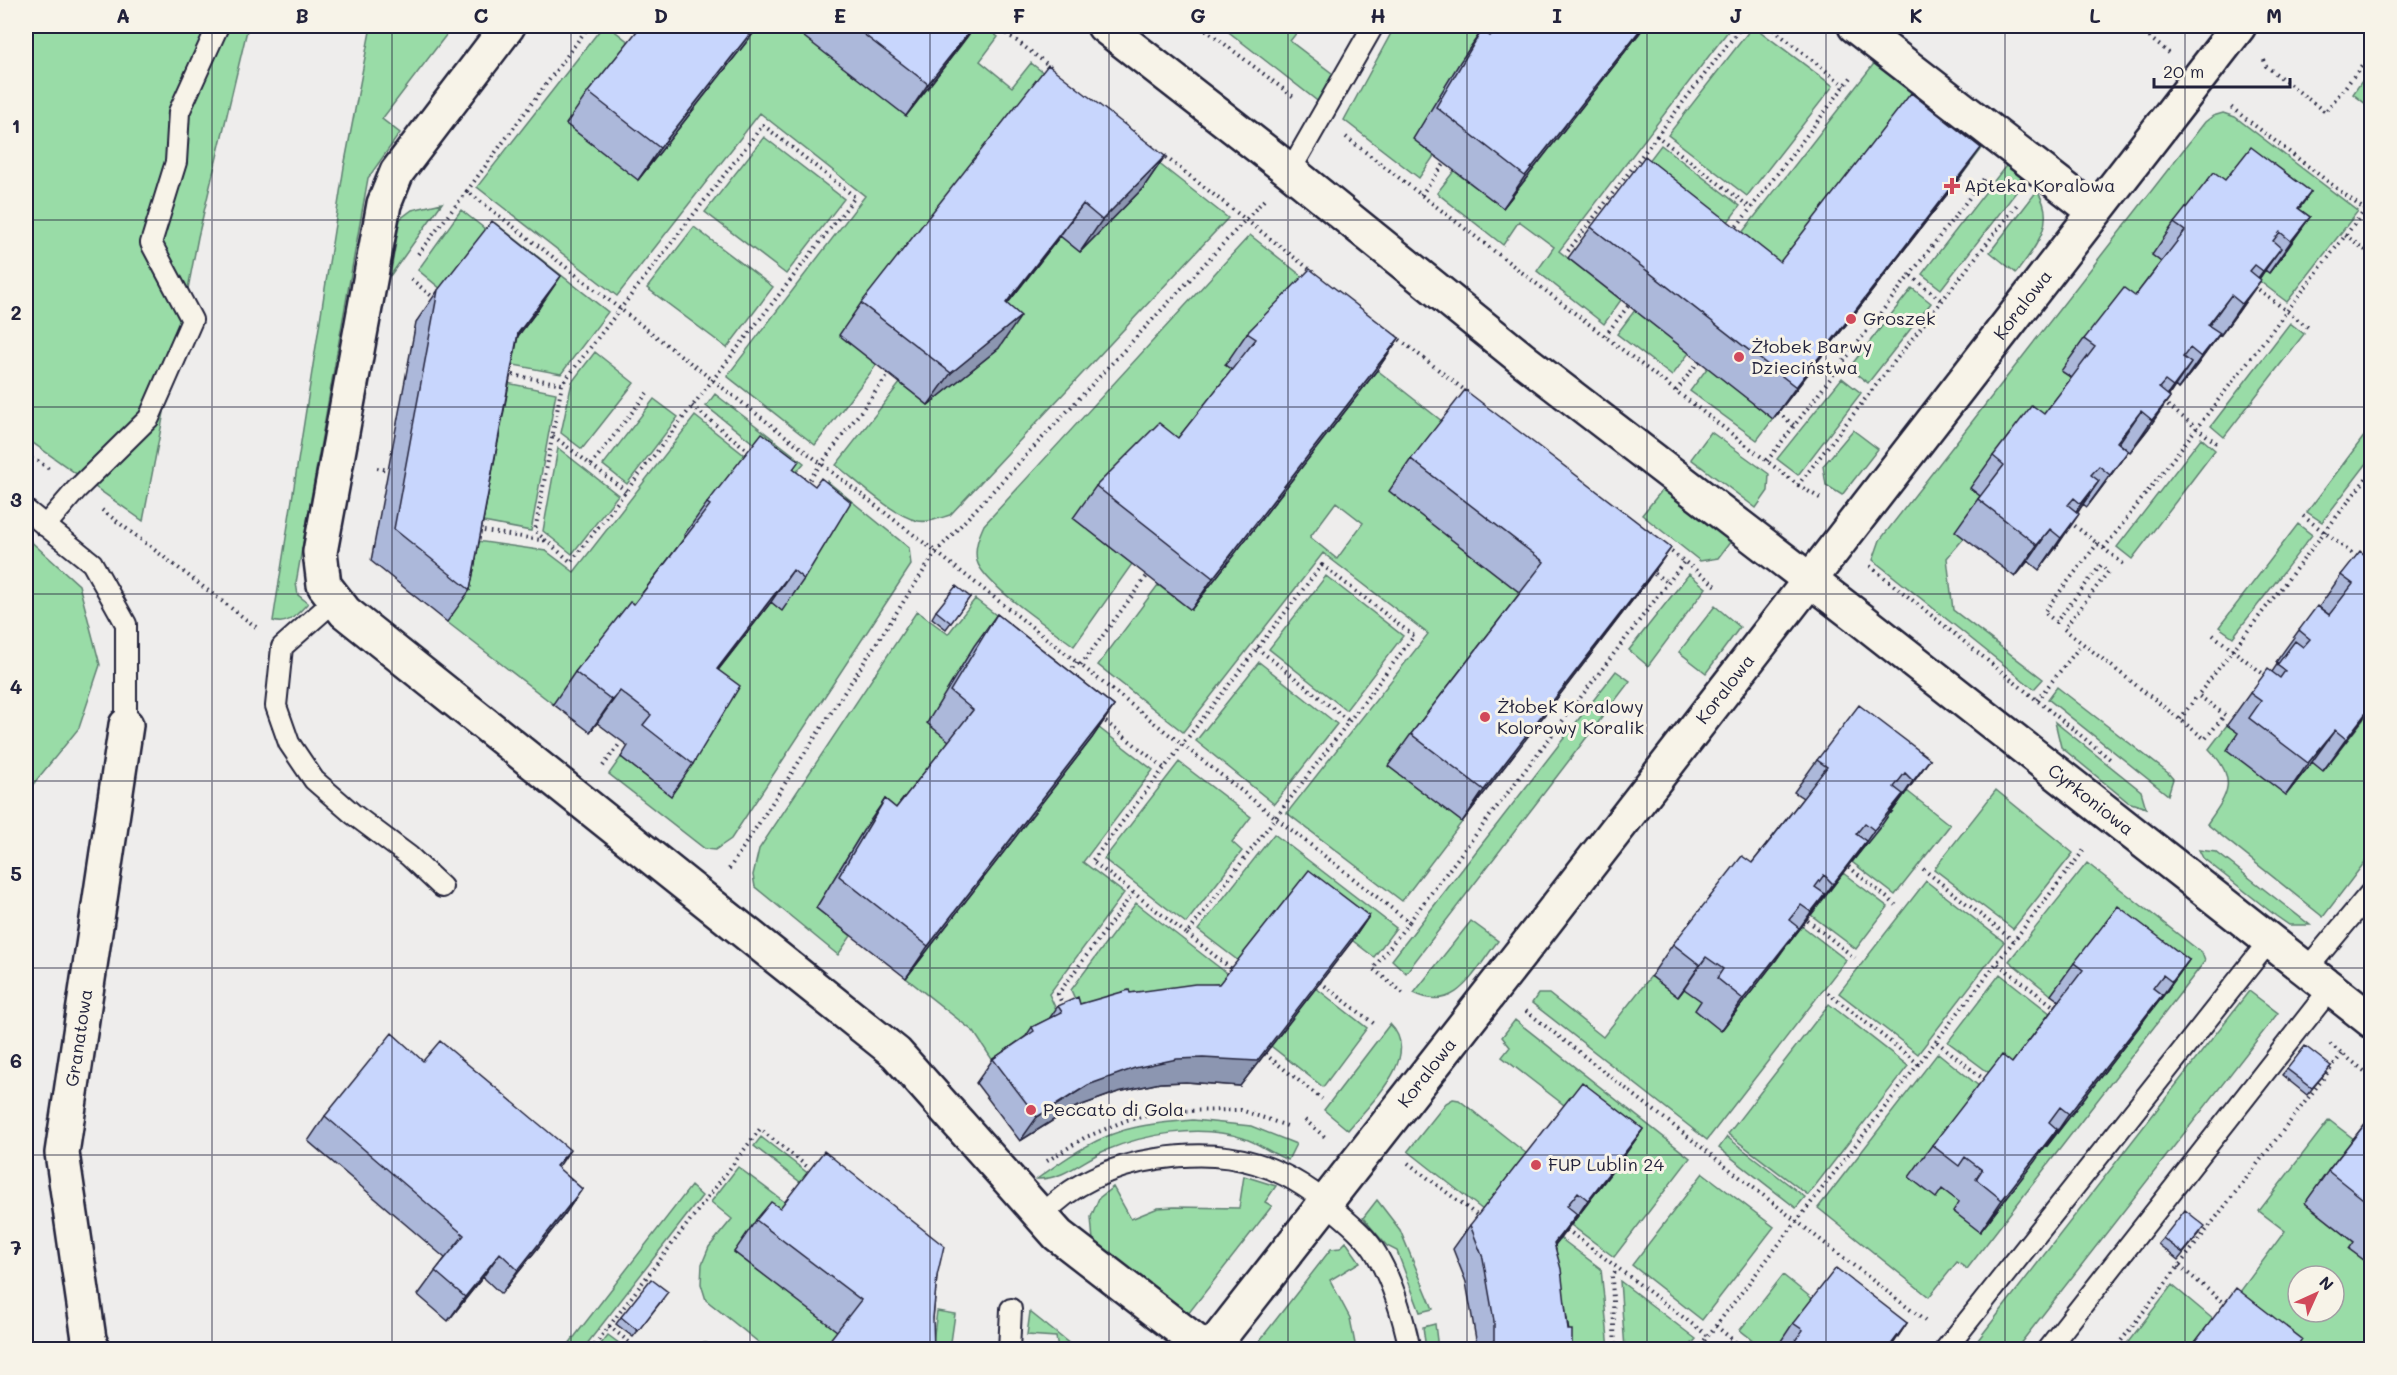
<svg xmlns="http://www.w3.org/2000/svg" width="2397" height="1375" viewBox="0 0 2397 1375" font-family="Mali,sans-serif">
<rect width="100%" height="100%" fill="#eeedec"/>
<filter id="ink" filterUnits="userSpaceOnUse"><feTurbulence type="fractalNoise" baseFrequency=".0167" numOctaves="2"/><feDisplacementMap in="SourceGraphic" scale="12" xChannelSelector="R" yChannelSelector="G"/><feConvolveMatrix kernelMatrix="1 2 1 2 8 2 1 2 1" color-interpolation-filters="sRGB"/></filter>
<g filter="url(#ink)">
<path fill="#99dca7" stroke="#5e7f71" stroke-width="1.5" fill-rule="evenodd" d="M26,26h222l-50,211 -55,284 -117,-83z
M371,26h82l-71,93 18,14 -32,45 -72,405 2,12 10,8c-11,11 -19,23 -35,18l71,-454z
M603,26h5l22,17 8,137 121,-154h224l15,11 -18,24 32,26 19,-24 66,52 -220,249 -62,81 -88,-69 138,-180 -105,-83 -143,183 -140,-109z
M1221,26h81l-12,15 43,33 -13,29z
M1395,26h107l-88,113 20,17 -15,22 -75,-58z
M1645,26h87l-173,225 62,49 -17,24 -67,-53 17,-24 -35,-26 -16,24 -66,-52 17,-22 49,37z
M1753,26l80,60 -86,110 -79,-61z
M1876,61l108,85 -25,33 -70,-54 -112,144 -39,-31z
M2364,78l7,6v24l-18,-14z
M2223,113l12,4 123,94 -71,91 -29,-22v-16l11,9 18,-24 -135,5 11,9 -50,65 -51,43 11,8 -117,152 8,7 -17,20 6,52 90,69 -9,10 -161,-129 7,-20 325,-418 8,-6z
M1115,129l113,89 -278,297c-10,3 -21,8 -32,6 -25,-5 -61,-40 -82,-56l64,-82 28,22 132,-169 20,16 62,-64z
M764,137l80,62 -58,75 -81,-62z
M1661,145l79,61 -16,21 -79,-61z
M2008,163l19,15 -86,111 -19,-15z
M2037,191c21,30 -2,57 -21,82l-26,-21z
M442,203l-52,73 10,-57 12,-9z
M461,210l28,22 6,-9 113,89 -47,62 -63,-12 41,-54 -98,-19 -23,-19z
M694,227l79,60 -46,61 -80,-60z
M1250,235l77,61 -102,68 8,7 -77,99 -82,48 58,46 -58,82c-21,-16 -91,-62 -97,-85 -3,-13 2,-25 7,-36z
M1912,288l19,15 -63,80 -19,-15z
M1635,310l54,43 -17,23 -55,-42z
M2290,323l14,11 -80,103 -13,-11z
M595,352l39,31 -52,66 -21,-16 11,-51z
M1708,367l65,52 -16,21 -67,-49z
M1377,370l66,52 78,172 -132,172 73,56 -60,79 -115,-88 141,-179 -105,-81 -140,179 -85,-67 60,-80 33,25zM1336,502l27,21 -26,36 -27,-22z
M1842,378l19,15 -63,82 -21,-16z
M493,380l63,13 -25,138 -64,-12z
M715,394l89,69 -10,12 -88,-69z
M654,399l24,18 -51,67 -24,-19z
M695,416l87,69 -43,-20 -128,171 -58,68 -106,-82 16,-83 83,12 28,21z
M2371,427v31l-49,64 -15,-10z
M1853,430l25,19 -36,46 -16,-10 -3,-19z
M1711,432l58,42 -1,17 -12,17 -65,-49z
M2201,438l14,12 -83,109 -15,-12z
M558,448l60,47 -46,59 -29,-23z
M827,481l82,67 2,17 -180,274 -16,11 -10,-1 -96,-75 12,-17 50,39 23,-95 77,-99 10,8 21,-97z
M1663,489l68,52 -13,17 -18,3 -58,-46z
M2298,524l14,11 -79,102 -14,-10z
M26,537l53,48 21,80 -21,63 -53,65z
M1689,574l17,14 -58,78 -19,-16z
M1326,576l77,60 -57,74 -77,-61z
M975,599l83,63 -108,80 -76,98 -11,-9 -47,77 35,28 -13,19 -83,-68 -2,-12 6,-26 158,-238 31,23z
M1715,606l25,21 -34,46 -27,-21z
M1259,662l78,62 -63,80 -78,-63z
M1616,671l14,10 -224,292 -14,-13z
M2371,685v169l-48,63 -116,-93c21,-30 32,-44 2,-75l18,-24 12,8 47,62 26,-33 12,8 39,-50z
M2057,687l111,86 5,6 -5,16 -120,-96z
M1067,703l86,67 -70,92 41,31 -75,101 12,26 -64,47 -23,-35 -68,-54 186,-240z
M2055,722l86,69 5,17 -18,-6 -67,-55z
M1179,762l72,55 -19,25 10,9 -56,72 -82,-64z
M1996,790l77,63 -60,76 -79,-60z
M1907,791l43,34 -55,70 -43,-33 28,-36 2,-21 9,7z
M1274,834l122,94 -22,29 -81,-62 -53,67 -42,-32z
M2199,850l17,2 94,73h-21l-13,-9 -73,-58z
M2087,863l115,90 3,8 -238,308 -10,-7 -28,35 -111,-89 120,-155 42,34 -38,102 18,13 20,30 55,-71 3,-22 9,6 49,-207 -45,57 -42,-34z
M1843,873l45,34 -32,42 -45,-34z
M1926,881l78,61 -86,112 -79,-61z
M1136,903l93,72 -27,33 -117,13 -14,-31z
M1471,921l27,20c-24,30 -41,73 -84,52z
M1802,926l44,34 -139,180 -175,-137 6,-9h11l54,43 48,-61 27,21 6,-8 94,-52 10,7z
M2000,974l51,40 -51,67 -52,-39z
M1316,988l51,40 -44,59 -52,-41z
M2249,991l29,22 -262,336h-45z
M1829,1004l79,62 -100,129 -80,-61z
M1515,1020l175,138 -76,99 -43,-32 55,-72 -124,-96 8,-10 -8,-10z
M1390,1024c33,33 -20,79 -42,106l-24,-20z
M1453,1099l6,1 68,54 -44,56 -75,-59 38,-48z
M1193,1120l58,6 45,18 -8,16c-16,-6 -29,-17 -45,-22 -44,-14 -98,-4 -139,13 -22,10 -41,29 -67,28 30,-22 63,-45 100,-52 18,-4 37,-5 56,-7z
M2329,1120l26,20 -49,63 49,40 14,20 2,-4v90h-73l-64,-49 51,-69 -26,-20zM2298,1276h36v36h-36z
M761,1137l97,75 -7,10 -97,-76z
M1727,1137l78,60 -9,11 -77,-60z
M738,1167l48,36 -52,49 105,80 -14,17h-58l-61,-49 -5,-16 1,-20 7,-17 23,-28 -21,-17z
M1703,1173l71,54 -72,93 -70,-55z
M1244,1176l32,10 -11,16 7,4 -84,108 -7,3 -77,-57 -11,-19 -2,-24 8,-19 14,-11 18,32 27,-11 16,-1 65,1z
M691,1186l11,10 -119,153h-18z
M1377,1200l23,30 33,79 -13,3 -23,-61 -10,-5 -24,-28z
M1560,1238l41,31 8,80h-58l-13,-82z
M1346,1242l14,20 -30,18 20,38 6,31h-103l78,-100 9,-1z
M1783,1275l31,25 -39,49h-11l-24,-19z
M1620,1281l76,58 -9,10h-62z
M2172,1285l42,35 -23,29 -69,1z
M937,1311l18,3 -5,35 -18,1z
M1030,1312l46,37h-18l-2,-12 -29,-2z
M1435,1324l3,25h-12l-3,-22z
M608,1335l19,14h-30z
M706,1343l15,6h-42l14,-5z"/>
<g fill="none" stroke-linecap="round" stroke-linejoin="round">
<g stroke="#22223b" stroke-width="24">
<path id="lane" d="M1290,171l83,-145
M26,510l66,53 34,61v101
M45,526l31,-36 73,-72 43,-98 -41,-77 25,-81 3,-50 39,-86
M334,601l-52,46 -6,59 13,37 25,37 39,34 56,42 33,31
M2306,970l66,-79
M1041,1217c29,-33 73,-52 116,-58 73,-12 129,5 183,56 14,12 28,24 37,40 17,30 26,61 33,95
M1009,1350l2,-41
M1945,1350l325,-410
M2047,1350l283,-361"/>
</g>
<g stroke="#22223b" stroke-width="38">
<g id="street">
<path d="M508,26l-111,146 -13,32 -64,348 4,33 21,27 551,441 162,182 149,115"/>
<path id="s1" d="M1104,26l186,145 236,191 337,259 509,400"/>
<path d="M1855,26l239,185"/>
<path id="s2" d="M93,1350l-4,-11 -27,-186 64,-428"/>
<path id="s3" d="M1210,1350l311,-397 718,-927"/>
</g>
</g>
<path stroke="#22223b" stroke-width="4" stroke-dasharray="1.5 4.5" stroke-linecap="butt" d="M589,26l-122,165 469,361 473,370 275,-360
M630,26l9,6
M997,26l54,41
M1201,26l94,72
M1742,26l-85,110 94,72 102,-133
M1769,26l76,60
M2135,26l34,27
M2264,60l2,6 59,46 37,-46 10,7
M1123,124l190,148
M763,125l92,72 -284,365 -36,-31 27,-147z
M1346,137l452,348 221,-283
M1421,195l24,-32
M1733,231l18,-23
M2345,235l27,20
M1568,251l89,-115
M418,254l49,-63
M1911,276l31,25
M411,279l23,19
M2254,286l55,42
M1395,336l72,56
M1605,336l24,-31
M507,374l55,10
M1676,391l23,-30
M2163,402l56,43
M692,406l58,46
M1778,413l16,12
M553,436l73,55
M26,457l12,4 11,8
M1767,461l219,-285
M591,465l56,-72
M377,468l11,2
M806,484l83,-110
M1798,485l25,15
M102,510l154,117
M2303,516l55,42
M2070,522l56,44
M478,530l69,11
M2098,543l-54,69 12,10 45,-57 7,7 -44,57 141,110 20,-24 -27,-20 174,-224
M1667,548l52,40
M2104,548l261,-338 -137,-105
M1322,565l92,71 -227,298 -95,-73z
M1870,566l240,193
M1649,571l19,11
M2213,635l53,41
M1257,648l92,73
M1081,665l66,-89
M1069,673l8,-11
M2037,700l45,-56
M1101,718l63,50
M2180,719l18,-24
M603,766l18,-24
M1844,863l52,42
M729,869l207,-317 328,-352
M1923,869l92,73
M1803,917l52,41
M1187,934l46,36
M1998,964l58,44
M1320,982l57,44
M1403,993l-30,-24 36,-47
M1828,993l92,72
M1063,1006l-5,-12 75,-101
M1526,1011l399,310
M1937,1042l49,39
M2330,1044l42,33
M1265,1054l57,45
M1305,1120l20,17
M1047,1161l37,-23 43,-18 43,-9 71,-1 49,17
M1408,1163l70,53
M1562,1226l146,110
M2179,1266l48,39
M609,1326l30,24
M1716,1326l29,24
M591,1350l169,-221 54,43
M1615,1350l-3,-74 5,-7
M1697,1350l387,-500
M2114,1350l228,-296"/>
<use href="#lane" stroke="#f7f3e8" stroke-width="20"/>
<use href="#street" stroke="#f7f3e8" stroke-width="33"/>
</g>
<path fill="#acb8da" stroke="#22223b" stroke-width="1.5" d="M759,26l-121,154 -72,-56 22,-32z
M790,26h185l-15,20 -54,70z
M1499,26h146l-142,182 -90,-69 47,-77 22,-32 8,6z
M1165,156l-22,32 -63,64 -20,-16 -53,68 -8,44 -71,57 -89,-70 22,-32z
M1959,179l-186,240 -205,-161 23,-31 189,35z
M2225,180l86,12 -12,17 11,8 -23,32 -18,24 -4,-3 -27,42 -18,24 -1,-1 -22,30 -19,24 -3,-3 -27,43 -18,23 -11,-9 9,8 -23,32 -18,24 -4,-3 -26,42 -18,24 -11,-9 -13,16 -60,-46 25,-35 -10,-8 23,-32 51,-42 28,-36 -11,-7 23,-32 51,-43 26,-34 -9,-7 22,-32z
M438,290l101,18 -21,28 -48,254 -23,32 -76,-61 45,-239z
M1247,333l152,5 -22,32 -186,240 -118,-92 23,-32 82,-48 54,-68 -7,-5z
M1411,459l237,121 -186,242 -74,-56 23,-32 109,-141 -131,-102z
M793,469l11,110 -22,32 -11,-9 -53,68 -25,94 -22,32 -50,-39 7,-11 -31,-23 -7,9 -37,-28 22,-32 59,-68 52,-68 -2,-1 23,-32z
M2372,539v168l-49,64 -11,-9 -26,33 -59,-45 11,-17 -11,-8 23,-32 22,-21 6,-9 -2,-1 23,-32 29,-16 -9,-7 22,-32 22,-21 6,-9 -1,-1z
M970,597l-24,32 -14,-11 4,-7z
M997,614l117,92 -22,32 -186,240 -90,-70 47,-77 22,-32 11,9 53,-67 -22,-18 47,-77z
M1930,759l-39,54 -1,-1 -38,50h-1l-63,82h-1l-11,16 -55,71 -26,-21 6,-9 -17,-12 -6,8 -27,-21 22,-32 79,-81 51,-65 -9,-6 23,-32z
M1369,916l-17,25 -112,145 -54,-4 -26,1 -42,9 -47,17 -51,32 -44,-58 17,-24 33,-23 6,-9 17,-8 9,-13 22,-2 50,-11 89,-9z
M2189,960l-23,32 -16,21h-1l-10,14 -92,119 -1,-1 -66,87 -27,-21 6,-9 -17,-13 -6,9 -27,-21 23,-32 80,-82 47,-62 -8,-6 23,-32z
M423,1061l135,107 24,21 -17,25 -64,80 -18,-17 -35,44 -30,-26 27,-37 -137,-117 17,-25z
M2331,1066l-24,29 -25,-20 5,-6z
M2372,1115v144l-4,4 -19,-14 5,-7 -49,-39 23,-32z
M1643,1129l-17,24 -71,92 17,105h-95v-5l-11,-63 -13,-33 17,-24z
M780,1208l157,68 -4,42 -96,13 -103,-79 22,-32z
M2200,1233l-22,27 -20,-16 5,-6z
M663,1299l-30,38 -17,-13 5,-7z
M1793,1323h114l-18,27h-114z"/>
<path fill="#8c96b1" stroke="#22223b" stroke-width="1.5" d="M756,26h3l-121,154 22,-32z
M974,26h1l-15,20 -54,70 22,-32z
M1643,26h2l-142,182 22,-32z
M1981,148l-22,31 -186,240 23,-32z
M1165,156l-22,32 -63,64 22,-32z
M1083,204l-23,32 -77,99 23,-32z
M2310,217l-23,32 -18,24 22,-32z
M2281,248l-23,32 -18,23 23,-32z
M561,276l-22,32 -43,57 22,-32z
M2261,280l-23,32 -18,24 22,-32z
M2231,295l-23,32v-2z
M1021,316l-22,32 -71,57 23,-32z
M2220,333l-23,32 -19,24 23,-32z
M1399,338l-22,32 -186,240 22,-32z
M2191,363l-22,32 -19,24 23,-32z
M2170,397l-22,32 -18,23 22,-32z
M2141,411l-22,32 -19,24 17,-25z
M2128,451l-23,32 -18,24 23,-32z
M2099,481l-22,32 -18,23 22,-32z
M2079,514l-22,32 -18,24 22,-32z
M2050,529l-22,32 -13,16 22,-32z
M1671,548l-23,32 -186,242 22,-32z
M793,570l-22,32 -77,99 23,-32z
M620,691l-23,32 -7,9 22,-32z
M2372,705v2l-9,12 -40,52 23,-32z
M1114,706l-22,32 -186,240 22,-32z
M2335,730l-23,32 -26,33 22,-32z
M1930,759l-23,32 -16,22 22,-32z
M1903,794l-22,32 -29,36 22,-32z
M1866,841l-23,32 -32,42 22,-31z
M1825,894l-23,32 -14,18 23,-32z
M1369,916l-17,25 -112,145 -54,-4 -26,1 -42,9 -47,17 -51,32 17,-24 51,-32z
M1799,928l-23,32 -55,71 22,-32z
M1706,957l-22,32 -6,8 22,-32z
M2189,960l-23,32 -16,21 22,-31z
M2162,995l-23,32 -92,119 22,-32z
M1643,1129l-17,24 -55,72 17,-25z
M2057,1129l-22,32 -55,71 22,-32z
M570,1150l-16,24 2,-8z
M582,1189l-17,25 -64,80 17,-24z
M1577,1214l-17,24 -22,29 16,-24z
M500,1253l-17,24 -35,44 17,-24z
M1907,1323l-18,27h-2z"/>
<path fill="#c8d6fd" stroke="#22223b" stroke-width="1.5" d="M641,26h115l-96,122 -72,-56z
M853,26h121l-46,58z
M1499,26h144l-118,150 -89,-69 46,-77 8,6z
M1048,65l117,91 -63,64 -19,-16 -77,99 15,13 -70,57 -90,-70z
M1911,93l70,55 -185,239 -205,-160 54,-71 135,106z
M2251,147l60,45 -13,16 12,9 -19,24 -11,-9 -7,9 8,7 -18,23 -8,-6 -5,6 11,9 -19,24 -11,-9 -23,30 12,8 -19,24 -11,-9 -7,9 8,6 -18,24 -8,-6 -6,7 11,9 -18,23 -11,-9 -24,31 11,9 -18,24 -11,-9 -8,9 8,6 -18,23 -7,-6 -6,7 11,9 -18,24 -11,-9 -13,16 -59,-46 26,-34 -11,-9 39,-51 12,9 51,-67 -11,-8 40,-51 11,8 50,-65 -11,-8 40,-51 11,8z
M492,221l69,55 -43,57 -48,257 -76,-61 44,-239z
M1310,269l89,69 -186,240 -117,-92 63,-63 19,15 78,-99 -9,-6z
M1465,390l206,158 -187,242 -73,-56 133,-172 -133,-103z
M762,433l37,28 -6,8 22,17 6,-8 30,24 -47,77 -11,-9 -76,99 23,17 -47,78 -50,-39 8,-10 -31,-24 -8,9 -37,-28 55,-70 4,2 76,-99 -3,-2z
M2372,543v7l-4,-3z
M2360,551l11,9h1v145l-26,34 -11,-9 -27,33 -59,-45 12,-17 -11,-8 18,-24 12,9 5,-7 -8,-6 18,-24 8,6 7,-8 -11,-9 18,-24 12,9 24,-31 -12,-9z
M956,586l14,11 -19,26 -15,-12z
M997,614l117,92 -186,240 -89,-70 46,-77 11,9 77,-98 -23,-19z
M1859,705l71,54 -17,22 -8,-8 -11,14 9,7 -29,36 -9,-7 -9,11 10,7 -33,43 -9,-9 -9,12 10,7 -14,18 -10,-7 -12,15 10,8 -56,71 -26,-21 6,-9 -17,-12 -6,8 -27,-21 69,-88 10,7 20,-25 55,-71 -10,-7z
M1309,870l60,46 -112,145 -54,-3 -26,1 -42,9 -47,17 -51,32 -44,-58 41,-28 -2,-4 30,-15 -4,-6 20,-9 2,7 49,-14 1,3 65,-9h24z
M2118,906l71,54 -17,22 -9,-7 -10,13 9,7 -93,119 -9,-7 -11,15 8,7 -55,71 -26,-21 6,-9 -17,-13 -6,9 -27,-21 70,-90 10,8 71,-93 -9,-7z
M392,1033l31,28 17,-20 130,109 -14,16 26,23 -64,81 -18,-17 -35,44 -30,-26 29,-36 -139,-119z
M2305,1046l26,20 -19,22 -25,-19z
M1582,1082l61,47 -55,71 -10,-8 -11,14 10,8 -23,29 7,26 7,61h4v20h-78v-29l-11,-63 -13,-33z
M2372,1115v91l-44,-35z
M824,1151l120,95 -7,30 -4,42 1,32h-112l39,-50 -105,-80 15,-18 9,6z
M2185,1210l20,16 -22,27 -20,-15z
M1836,1268l71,55 -20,27h-99l15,-20 -10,-7z
M651,1279l17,13 -30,39 -17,-14z
M2236,1288l66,51 -8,11h-105z"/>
</g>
<path fill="none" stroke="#22223b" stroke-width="1.5" stroke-opacity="0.55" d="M212,26v1324M392,26v1324M571,26v1324M750,26v1324M930,26v1324M1109,26v1324M1288,26v1324M1467,26v1324M1647,26v1324M1826,26v1324M2005,26v1324M2185,26v1324M26,220h2346M26,407h2346M26,594h2346M26,781h2346M26,968h2346M26,1155h2346"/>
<g fill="#d1495b" stroke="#f7f3e8" stroke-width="2">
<path d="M1949 177h6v6h6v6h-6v6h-6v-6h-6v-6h6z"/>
<circle cx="1851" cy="319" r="6"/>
<circle cx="1739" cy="357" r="6"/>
<circle cx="1485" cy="717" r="6"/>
<circle cx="1031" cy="1110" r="6"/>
<circle cx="1536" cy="1165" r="6"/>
</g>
<g text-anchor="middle" stroke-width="6" stroke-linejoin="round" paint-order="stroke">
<g font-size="18" fill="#22223b" stroke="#f7f3e8" text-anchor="start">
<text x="1964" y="192">Apteka Koralowa</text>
<text x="1863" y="325">Groszek</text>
<text x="1751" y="353">Żłobek Barwy<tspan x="1751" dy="21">Dzieciństwa</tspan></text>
<text x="1497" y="713">Żłobek Koralowy<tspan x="1497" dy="21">Kolorowy Koralik</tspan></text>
<text x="1043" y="1116">Peccato di Gola</text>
<text x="1548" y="1171">FUP Lublin 24</text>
</g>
<g font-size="18" fill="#22223b" stroke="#f7f3e8">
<text dy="6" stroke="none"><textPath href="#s3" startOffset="1324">Koralowa</textPath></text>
<text dy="6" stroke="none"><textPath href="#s3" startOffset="838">Koralowa</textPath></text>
<text dy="6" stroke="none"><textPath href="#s1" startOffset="1254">Cyrkoniowa</textPath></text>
<text dy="6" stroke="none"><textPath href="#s2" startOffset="316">Granatowa</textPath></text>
<text dy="6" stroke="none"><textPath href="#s3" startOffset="352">Koralowa</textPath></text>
</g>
</g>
<rect width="2397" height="1375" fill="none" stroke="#f7f3e8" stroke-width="66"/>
<g transform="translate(2316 1294) rotate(45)"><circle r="28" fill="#f7f3e8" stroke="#a29fa3" stroke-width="1.5"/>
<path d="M0-4.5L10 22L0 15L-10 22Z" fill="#d1495b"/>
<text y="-9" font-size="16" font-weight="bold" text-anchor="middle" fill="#22223b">N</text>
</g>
<path d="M2154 78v9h136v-9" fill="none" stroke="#22223b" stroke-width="3"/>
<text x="2163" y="78" font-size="18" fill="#22223b" stroke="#f7f3e8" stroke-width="4.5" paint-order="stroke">20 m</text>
<rect x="33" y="33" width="2331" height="1309" fill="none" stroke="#22223b" stroke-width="2"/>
<g font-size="20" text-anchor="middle" font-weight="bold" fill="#22223b">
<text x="123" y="23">A</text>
<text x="302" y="23">B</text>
<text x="481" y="23">C</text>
<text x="661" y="23">D</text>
<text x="840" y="23">E</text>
<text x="1019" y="23">F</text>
<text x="1198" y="23">G</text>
<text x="1378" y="23">H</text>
<text x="1557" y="23">I</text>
<text x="1736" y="23">J</text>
<text x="1916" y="23">K</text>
<text x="2095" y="23">L</text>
<text x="2274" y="23">M</text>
<text x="16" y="133">1</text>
<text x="16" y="320">2</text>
<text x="16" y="507">3</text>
<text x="16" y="694">4</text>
<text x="16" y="881">5</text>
<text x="16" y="1068">6</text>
<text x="16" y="1255">7</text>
</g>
</svg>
